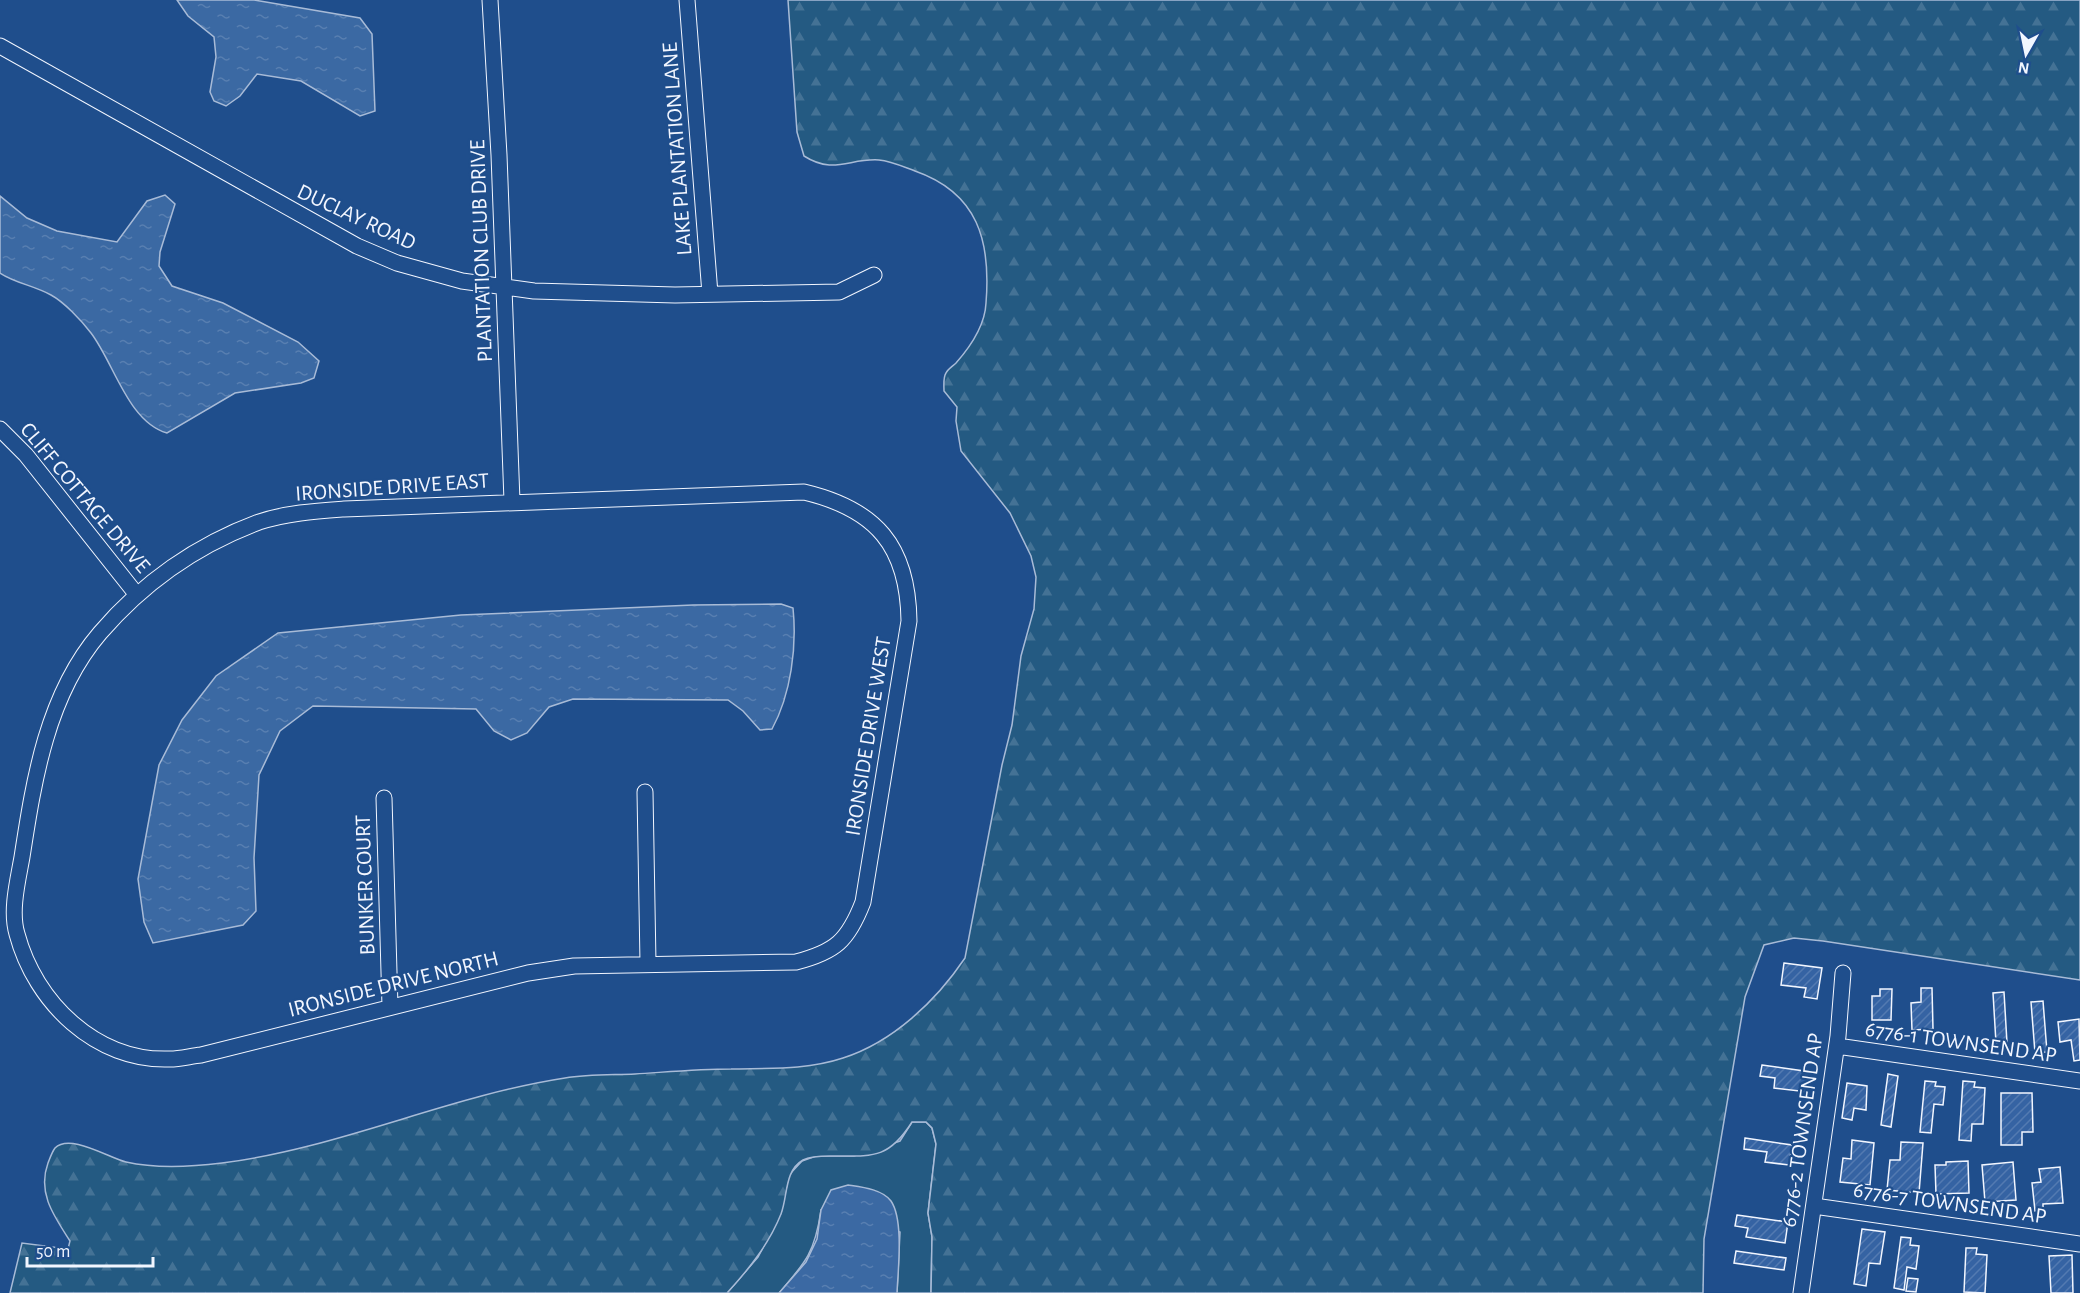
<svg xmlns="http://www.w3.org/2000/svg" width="2080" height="1293" viewBox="0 0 2080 1293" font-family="'Alegreya Sans',sans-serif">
<defs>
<pattern id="forest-firs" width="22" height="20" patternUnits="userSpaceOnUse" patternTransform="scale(1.5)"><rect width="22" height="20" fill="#245a82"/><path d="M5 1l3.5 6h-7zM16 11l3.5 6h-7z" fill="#447295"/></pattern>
<pattern id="water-ripples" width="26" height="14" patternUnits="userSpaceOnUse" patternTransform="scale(1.5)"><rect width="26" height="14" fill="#3b69a3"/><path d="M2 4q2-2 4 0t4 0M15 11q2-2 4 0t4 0" fill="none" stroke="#587fb1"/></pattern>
<pattern id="building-hatch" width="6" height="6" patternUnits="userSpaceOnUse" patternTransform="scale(1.5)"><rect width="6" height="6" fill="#3563a3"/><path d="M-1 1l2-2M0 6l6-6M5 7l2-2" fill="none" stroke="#537ab1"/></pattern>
</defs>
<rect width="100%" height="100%" fill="#1f4e8c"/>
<path fill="#245a82" stroke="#a8bbd7" stroke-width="1.5" d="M912,1122h14l6,6 4,16 -8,69 4,24 -1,56h-34l3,-61 -79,-22c-6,42 -15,52 -42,83h-52l31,-36 23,-44 8,-38 13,-14 14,-5h38l46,-15z"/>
<path fill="url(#forest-firs)" stroke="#a8bbd7" stroke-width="1.5" d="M788,0h1292v980l-257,-39 -29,-3 -30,7 -19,52 -41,242 -1,54h-772l1,-56 -4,-24 8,-69 -4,-16 -6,-6h-14c-24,38 -40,34 -82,34 -9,0 -19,0 -27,4 -19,11 -15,36 -22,54 -12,30 -32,55 -54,79h-717l12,-50 46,6 2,-8c-16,-25 -33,-48 -22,-78 2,-5 4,-11 7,-15 15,-15 54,10 71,14 31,7 64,5 96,1 118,-15 226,-67 343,-85 23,-4 47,-3 70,-4 32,-2 64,-5 96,-5 38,-1 76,1 112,-11 50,-16 93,-57 122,-100l37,-193 10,-40 9,-69 13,-47 2,-32 -5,-21 -21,-43 -49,-62 -5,-30 1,-14 -13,-16c0,-5 -1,-14 2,-18 2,-4 7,-7 10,-10 15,-17 29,-37 30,-60 5,-62 -8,-110 -71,-132 -11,-4 -24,-10 -36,-11 -30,-2 -45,15 -75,-4l-7,-24z"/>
<path fill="url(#water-ripples)" stroke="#a8bbd7" stroke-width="1.5" d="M177,0h77l106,18 12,16 3,77 -15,5 -59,-35 -44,-7 -17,22 -14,10 -12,-5 -4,-9 6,-35 -2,-20 -26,-21z
M165,195l10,9 -15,48 -1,14 13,20 51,17 75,39 21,19 -5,17 -13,5 -66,10 -68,40c-39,-11 -53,-70 -76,-100 -10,-13 -27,-31 -40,-38 -16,-9 -36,-12 -51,-22v-77l27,22 30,13 60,11 30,-41z
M781,604l12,4c4,39 -2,86 -21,121l-12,1 -17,-19 -15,-11 -155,-1 -24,8 -22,26 -16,7 -17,-9 -18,-22 -163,-3 -33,25 -21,44 -5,83 2,53 -13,14 -90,18 -9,-21 -6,-43 21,-114 23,-45 34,-44 62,-43 183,-18 232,-10z
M848,1185c13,2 34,4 43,16 13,19 7,69 6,92h-118l27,-31 11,-23 4,-29 10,-20z"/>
<path fill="url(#building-hatch)" stroke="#f2f6ff" stroke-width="1.5" d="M1784,963l38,5 -5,31 -13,-2 2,-9 -25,-3z
M1921,988h11l1,41 -21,1 -1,-27 10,-1z
M1880,989h12l-1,31h-19v-24h8z
M2004,992l3,51h-11l-3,-50z
M2043,1001l4,51 -12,1 -4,-51z
M2079,1019l1,41 -6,1 -3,-21 -11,2 -2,-20z
M1762,1065l49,7 -3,20 -34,-4 1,-10 -15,-2z
M1888,1074l10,2 -7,51 -10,-2z
M1925,1081l11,1 -1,4 10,1 -2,18 -9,-1 -3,29 -11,-1z
M1963,1081l12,1 -1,5 11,1 -2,36h-11l-1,17 -12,-1z
M1847,1083l20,3 -1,24 -12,-2 -2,12 -10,-2z
M2001,1093h31l1,39h-11v13h-21z
M1745,1138l47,7 -3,20 -24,-3 2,-10 -23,-3z
M1852,1140l22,3 -4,42 -30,-3 3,-24 8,1z
M1901,1142l22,1 -4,50 -32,-3 3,-30h10z
M1968,1161l1,32 -33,1 -1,-29h11v-3z
M2013,1162l3,38 -31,2 -3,-37z
M2060,1167l3,36 -20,1v6l-8,1 -3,-28 9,-1 -2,-13z
M1737,1215l51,7 -3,21 -39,-6 2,-9 -13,-2z
M1862,1229l23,3 -5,32 -11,-1 -3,23 -12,-2z
M1901,1237l10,1 -1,7 9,1 -3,23 -9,-2 -3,23 -10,-2z
M1966,1248h11l-1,6 11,1 -2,38 -21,-1z
M1736,1251l50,7 -2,12 -50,-7z
M2072,1255l1,38h-22l-2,-37z
M1908,1278l10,1 -2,13 -10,-1z"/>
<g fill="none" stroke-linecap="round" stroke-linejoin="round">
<g stroke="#f2f6ff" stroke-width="17">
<path id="street" d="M490,0l9,155 13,346
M687,0l23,294
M0,46l357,200 40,17 65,18 72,10 141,4 164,-3 35,-17
M0,429l26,26 111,140
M804,492c72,17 104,54 105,129l-46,281c-15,39 -28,50 -67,60l-222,4 -46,7 -327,82c-10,1 -21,4 -31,4 -74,3 -135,-57 -153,-125 -7,-23 1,-54 5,-77 12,-78 25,-162 78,-224 43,-50 97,-88 159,-111 27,-9 57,-11 85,-13z
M645,792l3,171
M384,798l6,209
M1837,1046l243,35
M1814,1206l266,38
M1801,1293l37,-257 5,-63"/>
</g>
<use href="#street" stroke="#1f4e8c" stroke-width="15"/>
</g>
<g text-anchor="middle" stroke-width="4.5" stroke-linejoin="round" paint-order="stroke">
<g font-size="22" fill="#f2f6ff" stroke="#1f4e8c">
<text transform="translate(676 149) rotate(-94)" y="8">LAKE PLANTATION LANE</text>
<text transform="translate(357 216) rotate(25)" y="8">DUCLAY ROAD</text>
<text transform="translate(480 251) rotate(-92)" y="8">PLANTATION CLUB DRIVE</text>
<text transform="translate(392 486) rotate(-4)" y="8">IRONSIDE DRIVE EAST</text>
<text transform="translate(86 497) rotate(50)" y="8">CLIFF COTTAGE DRIVE</text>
<text transform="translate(867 736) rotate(-81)" y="8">IRONSIDE DRIVE WEST</text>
<text transform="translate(364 885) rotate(-92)" y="8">BUNKER COURT</text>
<text transform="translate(393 983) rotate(-14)" y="8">IRONSIDE DRIVE NORTH</text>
<text transform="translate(1961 1041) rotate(8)" y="8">6776-1 TOWNSEND AP</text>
<text transform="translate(1801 1130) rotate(-82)" y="8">6776-2 TOWNSEND AP</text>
<text transform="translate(1950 1202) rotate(8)" y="8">6776-7 TOWNSEND AP</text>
</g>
</g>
<g transform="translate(2026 54) rotate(189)" stroke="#1f4e8c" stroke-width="4.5" paint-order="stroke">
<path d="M0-4.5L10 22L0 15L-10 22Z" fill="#f2f6ff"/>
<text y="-9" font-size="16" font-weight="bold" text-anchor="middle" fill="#f2f6ff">N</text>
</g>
<path d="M27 1257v9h126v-9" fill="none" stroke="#f2f6ff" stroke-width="3"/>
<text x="36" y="1257" font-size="18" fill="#f2f6ff" stroke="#1f4e8c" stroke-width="4.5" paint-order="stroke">50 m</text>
</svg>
